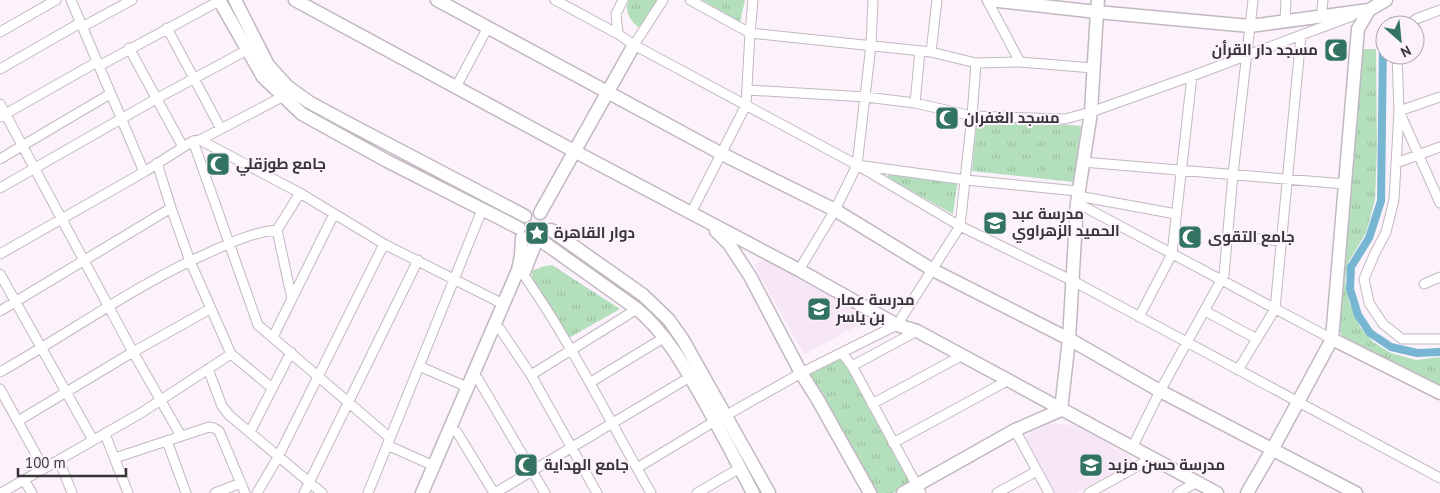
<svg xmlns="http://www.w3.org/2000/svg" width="1440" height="493" viewBox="0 0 1440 493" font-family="'PT Sans',Cairo,sans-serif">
<defs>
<pattern id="park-tufts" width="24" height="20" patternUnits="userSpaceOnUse" patternTransform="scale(1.25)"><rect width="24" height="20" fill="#b4dfbc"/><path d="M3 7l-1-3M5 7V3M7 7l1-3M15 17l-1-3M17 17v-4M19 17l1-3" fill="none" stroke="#9cc0a2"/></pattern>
</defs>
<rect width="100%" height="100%" fill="#fcf2fc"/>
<path fill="#f6e6f6" d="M765,259l103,55 2,5 -66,35 -50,-89z
M1049,424l27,1 55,32 1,5 -55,31h-23l-30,-56z"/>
<path fill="url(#park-tufts)" d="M629,0h28l-13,24 -6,3c-9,-7 -14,-17 -9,-27z
M702,0h43l-5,22z
M1362,49h14l1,99 -2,52 -9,33 -17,28 -4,19 4,22 11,25 13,15 18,11 25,7 24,-3v30l-98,-51 -5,-12z
M977,117l104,9 -7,56 -102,-11z
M889,173l69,6 -5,35 -65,-36z
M552,265l68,44 -53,30 -35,-58v-10l9,-4z
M842,354l70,130 -19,9h-16l-68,-121z"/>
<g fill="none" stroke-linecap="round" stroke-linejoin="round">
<path stroke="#77b6d2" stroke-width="8" d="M1390,25l2,-4
M1385,36l-2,5 -2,160 -12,37 -18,29 -1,22 8,26 12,18 21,14 26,6 23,-1"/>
<g stroke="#c2b8c2" stroke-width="11">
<path id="street" d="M71,0l73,172
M555,0l63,34 16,11 223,120 109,15 112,11
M690,0l60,33 181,19 45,11 44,-1 73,6
M987,0l33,62
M1321,17l2,-17
M1285,21l1,-21
M1408,25l8,-6 24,-9
M82,27l50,-27
M167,28l54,101
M0,32l56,-32
M618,34l-2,-20 7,-14
M634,45l29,-45
M129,48l54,99
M931,52l6,-52
M1397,55l2,56 -5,89 -8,32 -12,23 -10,24 5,24 14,21 19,15h38
M99,66l120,-65
M0,69l80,-46
M456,87l32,-60
M748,90l118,7 49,6 57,13 93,3 26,-7 101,-36 160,-60
M1440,97l-41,14 41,92
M915,103l5,-52
M0,104l133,248 48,84
M0,117l97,-55
M200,140l100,53 84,51 119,60
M193,141l65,184 132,113
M0,159l110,-65
M1083,162l262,22
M157,163l14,45 19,53 41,93 41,34
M1396,163l44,-16
M857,165l103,61 113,55 367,197
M0,188l156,-89 91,-49
M1078,196l98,18
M1077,203l255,136
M691,213l55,-108 4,-72 3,-33
M277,230l23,-37
M1228,236l54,5
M0,254l144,-82 49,-31 7,-1 82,-43
M799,270l36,-60 22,-45 14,-120 2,-45
M0,274l93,166
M523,274c49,70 86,146 128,219
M1424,284l16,-7
M0,311l171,-103
M1205,311l52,28
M1139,317l33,-63 20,-178
M500,329l31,46 66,118
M273,337l61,-123
M842,353l10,13 69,127
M419,366l48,21
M852,366l65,-35
M208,369l14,37 7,9 93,78
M1238,370l37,-61 26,-273
M0,372c70,-39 135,-87 208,-119 22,-10 45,-21 69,-23l15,69
M531,375l106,-66
M478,379l67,114
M591,382l74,-45
M0,389l44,80
M872,404l89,-48
M725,416l76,-43 96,-48 63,-99 12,-110 4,-53
M18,421l115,-69 77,-43
M1015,430l34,63
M250,432l41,-80
M457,432l37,61
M105,434l23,59
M167,441l19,52
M893,443l114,-62
M387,445l47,21
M1132,448l28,-57 64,-116 9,-101 20,-174
M115,458l94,-31 5,1 5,3 26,62
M59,460l13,33
M637,468l78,-47
M24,480l8,13
M1,493l140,-80 90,-59
M215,493l26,-10
M257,493l21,-36 106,-213
M304,493l114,-233
M368,493l114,-283
M495,493l195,-116
M697,493l43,-25
M997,493l40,-22
M1089,493l63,-35
M1178,493l19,-11"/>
</g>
<g stroke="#c2b8c2" stroke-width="15">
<path id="secondary" d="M219,0l44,77 39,37 85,47 132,67
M235,0l33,65 20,22 21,15 35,19 181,95
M295,0l279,151 225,119 98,55 20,6 300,162
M437,0l285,154 113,56 98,60 136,69 91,52 196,102
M1098,0l-1,12 153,14 119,-16 17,-10
M540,213l94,-168
M551,230l92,65 26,25 14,20 86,153
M716,231l13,13 21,32 51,97 17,27 52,93
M543,242l94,67c30,25 48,59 67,92 17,31 33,61 49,92
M524,272l11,-28
M1332,339l108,54
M422,493l96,-223 3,-14 1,-18
M903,493l112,-63 46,-20 8,-71 8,-136 14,-91 6,-100 -108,-12
M1247,493l25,-43 60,-111 26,-310 11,-19"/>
</g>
<use href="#street" stroke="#fff" stroke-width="9"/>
<use href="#secondary" stroke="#fff" stroke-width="12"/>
</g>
<defs>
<g id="mosque-square" transform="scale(1.25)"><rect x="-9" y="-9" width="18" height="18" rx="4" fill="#327362" stroke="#fcf2fc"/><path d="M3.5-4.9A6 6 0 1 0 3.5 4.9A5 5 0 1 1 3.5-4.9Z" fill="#fff"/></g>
<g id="school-square" transform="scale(1.25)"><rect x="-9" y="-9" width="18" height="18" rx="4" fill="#327362" stroke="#fcf2fc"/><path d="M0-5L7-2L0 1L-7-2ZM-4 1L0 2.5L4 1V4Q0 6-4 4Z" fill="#fff"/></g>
<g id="sight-square" transform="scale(1.25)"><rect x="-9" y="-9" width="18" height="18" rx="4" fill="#327362" stroke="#fcf2fc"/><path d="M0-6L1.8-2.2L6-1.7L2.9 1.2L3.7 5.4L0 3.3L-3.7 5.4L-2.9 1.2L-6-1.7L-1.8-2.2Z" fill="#fff"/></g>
</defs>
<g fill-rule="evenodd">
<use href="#mosque-square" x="1336" y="50"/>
<use href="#mosque-square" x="947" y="118"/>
<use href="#mosque-square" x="218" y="164"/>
<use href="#school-square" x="995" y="223"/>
<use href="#sight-square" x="537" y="233"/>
<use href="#mosque-square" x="1190" y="237"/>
<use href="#school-square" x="819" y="309"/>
<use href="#mosque-square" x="526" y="465"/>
<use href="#school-square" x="1091" y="465"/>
</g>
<g text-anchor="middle" stroke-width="4" stroke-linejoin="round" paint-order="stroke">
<g font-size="15" font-weight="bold" fill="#383438" stroke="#fcf2fc" text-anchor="start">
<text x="1318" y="55" text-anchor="end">مسجد دار القرأن</text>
<text x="964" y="123">مسجد الغفران</text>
<text x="236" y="169">جامع طوزقلي</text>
<text x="1012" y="219">مدرسة عبد<tspan x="1012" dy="17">الحميد الزهراوي</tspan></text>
<text x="554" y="238">دوار القاهرة</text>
<text x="1208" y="242">جامع التقوى</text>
<text x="836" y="305">مدرسة عمار<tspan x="836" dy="17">بن ياسر</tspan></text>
<text x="544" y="470">جامع الهداية</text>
<text x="1108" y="470">مدرسة حسن مزيد</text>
</g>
</g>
<g transform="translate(1400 40) rotate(153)"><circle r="24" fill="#fcf2fc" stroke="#aea6ae"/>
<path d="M0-4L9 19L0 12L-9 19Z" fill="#327362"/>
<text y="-8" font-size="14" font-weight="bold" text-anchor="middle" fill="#383438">N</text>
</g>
<path d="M18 468v8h108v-8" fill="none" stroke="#383438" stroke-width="2.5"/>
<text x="25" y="468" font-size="15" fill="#383438" stroke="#fcf2fc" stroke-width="4" paint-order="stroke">100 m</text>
</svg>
